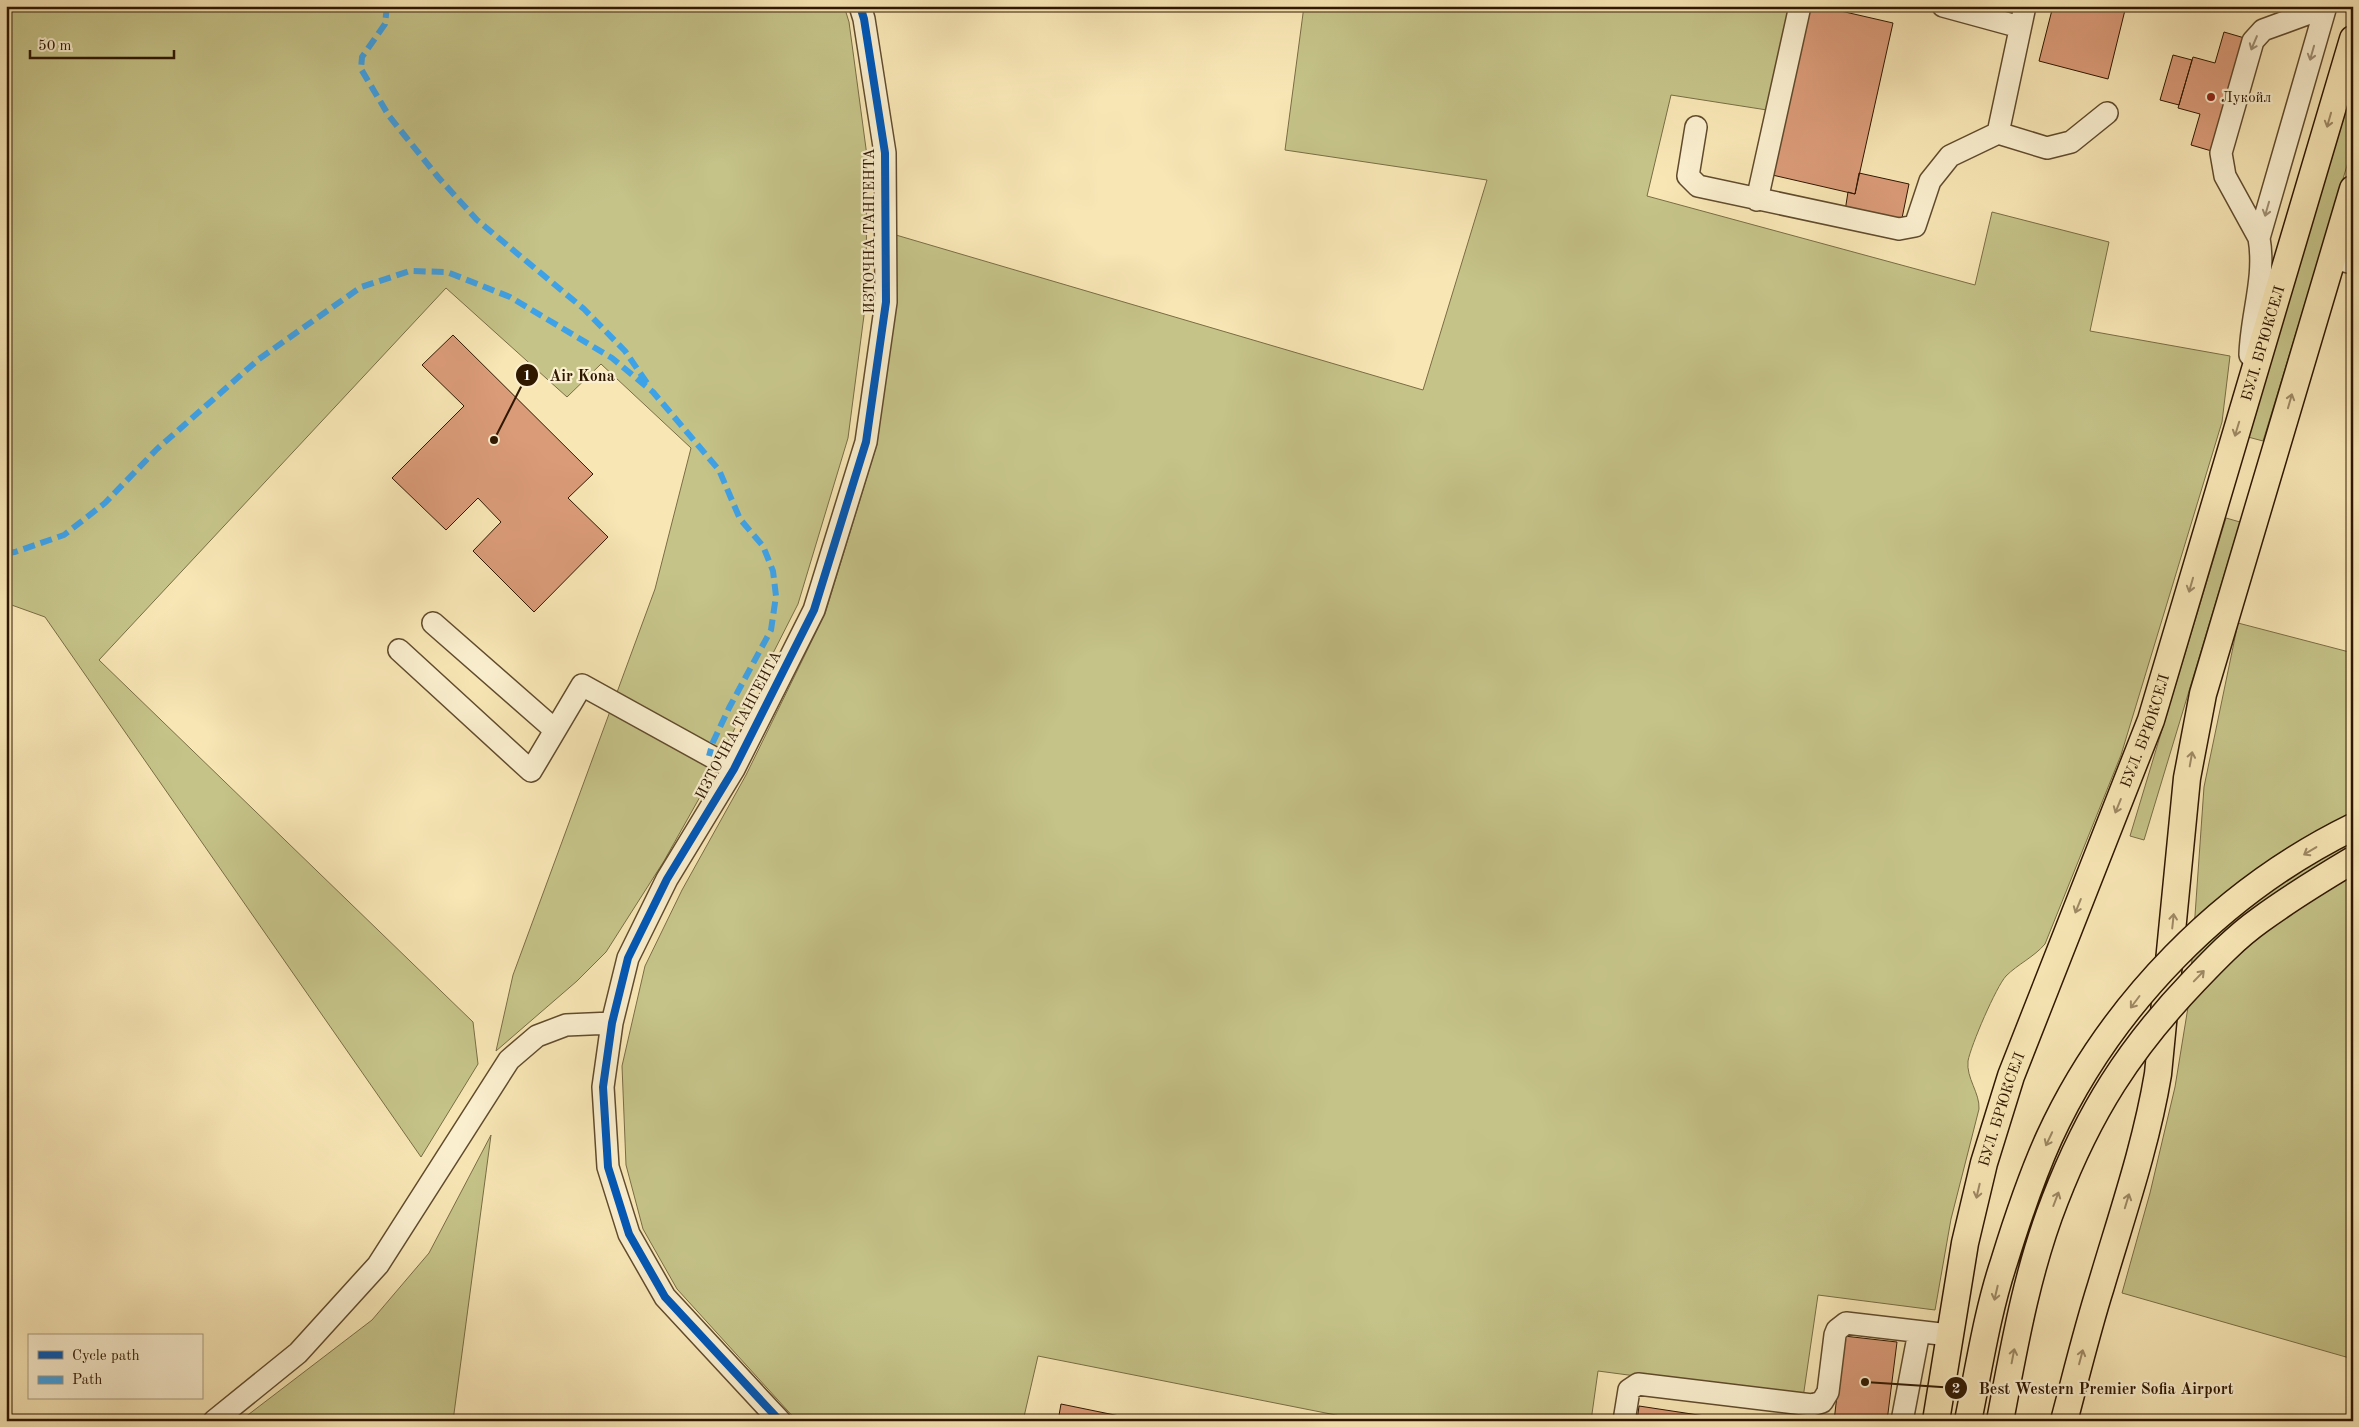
<svg xmlns="http://www.w3.org/2000/svg" width="2359" height="1427" viewBox="0 0 2359 1427" font-family="'Old Standard TT',serif">
<rect width="100%" height="100%" fill="#f8e6b5"/>
<filter id="stains"><feTurbulence type="fractalNoise" baseFrequency=".004" numOctaves="4"/><feColorMatrix values="0 0 0 0 .2 0 0 0 0 .09 0 0 0 0 .02 0 0 0 .5 -.17"/></filter>
<radialGradient id="worn" r=".72"><stop offset=".6" stop-color="#630" stop-opacity="0"/><stop offset="1" stop-color="#630" stop-opacity=".3"/></radialGradient>
<path fill="#c5c388" stroke="#7a6d44" d="M6,6h838l5,16 18,134 -1,144 -18,138 -50,166 -97,191 -37,66 -58,91 -29,29 -81,70 17,-76 142,-386 36,-141 -90,-84 -34,33 -121,-109 -347,372 374,362 5,42 -57,93 -376,-540 -39,-14z
M1304,6h487l-24,104 -96,-15 -24,101 328,89 17,-73 117,30 -19,89 140,25 -8,66 -101,333 -76,189c-11,13 -27,20 -39,32 -10,11 -35,69 -38,85 -2,17 12,32 11,48l-28,110 -16,91 -117,-15 -15,103 -205,-27 -7,50h-225l-328,-65 -15,65h-226l-120,-132 -34,-60 -17,-64 -4,-99 23,-100 37,-76 64,-115 79,-161 52,-170 18,-141 1,-68 527,155 64,-210 -202,-30z
M2353,87v59l-90,295 -15,-4z
M2226,518l14,4 -96,318 -14,-4z
M2238,623l115,30v706l-231,-66 28,-100 25,-106 14,-86 15,-214z
M491,1135l-38,286h-213l132,-101 57,-67z"/>
<path fill="#da9b78" stroke="#2f1700" d="M1806,6h13l74,17 -38,171 -87,-20z
M2053,6h73l-18,73 -69,-18z
M2224,32l24,7 -33,113 -24,-7 9,-31 -22,-6 15,-51 22,6z
M2173,55l19,5 -13,45 -19,-5z
M1859,173l50,11 -8,39 -56,-12 3,-19 7,2z
M453,335l140,139 -25,24 40,39 -74,75 -61,-61 28,-29 -23,-24 -32,32 -54,-52 72,-72 -42,-41z
M1844,1336l53,6 -10,79h-53z
M1061,1404l83,17h-86z
M1639,1406l99,15h-101z"/>
<g fill="none" stroke-linecap="round" stroke-linejoin="round">
<g stroke="#614b2d" stroke-width="24">
<path id="minor" d="M1943,6l77,21
M1696,127l-8,49 10,10 201,43 16,-3 15,-45 20,-25 48,-23 49,15 24,-6 36,-29
M1998,133l27,-127
M1757,200l43,-194
M2259,238l-34,-62 -4,-23 32,-112 10,-11 63,-23
M2332,258l21,5
M2250,355c1,-40 16,-77 9,-117l67,-232
M433,623l122,107
M399,650l132,121 51,-86 152,84
M214,1421l84,-68 80,-88 131,-205 28,-24 29,-11 46,-2
M780,1421l-115,-124 -36,-63 -21,-67 -5,-80 9,-64 16,-65 39,-79 67,-110 80,-159 52,-168 20,-140 -1,-149 -21,-134 -4,-13
M1624,1421l5,-31 9,-6 174,21 10,-3 6,-10 7,-57 2,-5 9,-7 103,12
M1902,1421l17,-89"/>
</g>
<g stroke="#2f1700" stroke-width="29">
<g id="major">
<path id="s1" d="M1936,1421l29,-178 19,-80 27,-87 140,-356 202,-681"/>
<path d="M2064,1421c12,-45 23,-91 37,-135 21,-71 45,-140 57,-212l29,-296 16,-84 150,-505"/>
</g>
</g>
<use href="#minor" stroke="#faefcf" stroke-width="21"/>
<use href="#major" stroke="#f8e6b5" stroke-width="26"/>
<g stroke="#2f1700" stroke-width="29" stroke-linecap="butt">
<path id="major-bridge" d="M1968,1421c11,-53 19,-108 36,-159 13,-42 27,-84 45,-124 61,-133 173,-247 304,-311
M2000,1421c14,-74 27,-150 55,-221 34,-88 74,-151 139,-219 20,-21 42,-44 66,-61 30,-22 61,-41 93,-60"/>
</g>
<use href="#major-bridge" stroke="#f8e6b5" stroke-width="26"/>
<path stroke="#3ea2e9" stroke-width="6" stroke-dasharray="12 6" stroke-linecap="butt" d="M387,6l-2,18 -23,33 -1,12 28,47 49,61 39,43 107,89 41,42 22,32
M6,553l9,-1 49,-17 41,-32 52,-54 102,-90 102,-72 49,-16 37,1 63,25 102,61 41,34 66,78 21,49 23,27 10,25 3,25 -5,34 -42,78 -16,34 -4,14"/>
<g stroke="#faefcf" stroke-width="11">
<path id="cycleway" d="M780,1421l-115,-124 -36,-63 -21,-67 -5,-80 9,-64 16,-65 39,-79 67,-110 80,-159 52,-168 20,-140 -1,-149 -21,-134 -4,-13"/>
</g>
<use href="#cycleway" stroke="#0057b8" stroke-width="8"/>
</g>
<defs><path id="oneway-shaft" d="M-6 0H5M1.5-3L5.5 0L1.5 3" fill="none" stroke-width="1.6" stroke-linecap="round" stroke-linejoin="round" transform="scale(1.25)"/></defs>
<g stroke="#9f8e72">
<use href="#oneway-shaft" transform="translate(2254 43) rotate(113)"/>
<use href="#oneway-shaft" transform="translate(2312 53) rotate(106)"/>
<use href="#oneway-shaft" transform="translate(2267 209) rotate(106)"/>
</g>
<g stroke="#9e8964">
<use href="#oneway-shaft" transform="translate(2329 120) rotate(106)"/>
<use href="#oneway-shaft" transform="translate(2290 401) rotate(-74)"/>
<use href="#oneway-shaft" transform="translate(2237 429) rotate(107)"/>
<use href="#oneway-shaft" transform="translate(2191 585) rotate(106)"/>
<use href="#oneway-shaft" transform="translate(2191 759) rotate(-80)"/>
<use href="#oneway-shaft" transform="translate(2118 806) rotate(112)"/>
<use href="#oneway-shaft" transform="translate(2310 851) rotate(149)"/>
<use href="#oneway-shaft" transform="translate(2078 906) rotate(112)"/>
<use href="#oneway-shaft" transform="translate(2173 921) rotate(-84)"/>
<use href="#oneway-shaft" transform="translate(2199 976) rotate(-46)"/>
<use href="#oneway-shaft" transform="translate(2135 1002) rotate(127)"/>
<use href="#oneway-shaft" transform="translate(2049 1139) rotate(115)"/>
<use href="#oneway-shaft" transform="translate(1978 1191) rotate(103)"/>
<use href="#oneway-shaft" transform="translate(2056 1199) rotate(-69)"/>
<use href="#oneway-shaft" transform="translate(2127 1201) rotate(-73)"/>
<use href="#oneway-shaft" transform="translate(1996 1293) rotate(103)"/>
<use href="#oneway-shaft" transform="translate(2013 1356) rotate(-79)"/>
<use href="#oneway-shaft" transform="translate(2081 1357) rotate(-75)"/>
</g>
<circle fill="#8f2418" stroke="#faefcf" stroke-width="2" cx="2211" cy="97" r="5"/>
<g text-anchor="middle" stroke-width="4.5" stroke-linejoin="round" paint-order="stroke">
<g font-size="15" fill="#2f1700" stroke="#faefcf" text-anchor="start">
<text x="2221" y="102">Лукойл</text>
</g>
<g font-size="15" fill="#2f1700" stroke="#faefcf">
<text transform="translate(869 231) rotate(-90)" y="5">ИЗТОЧНА ТАНГЕНТА</text>
<text dy="5" stroke="none"><textPath href="#s1" startOffset="1129">БУЛ. БРЮКСЕЛ</textPath></text>
<text transform="translate(738 725) rotate(-62)" y="5">ИЗТОЧНА ТАНГЕНТА</text>
<text dy="5" stroke="none"><textPath href="#s1" startOffset="724">БУЛ. БРЮКСЕЛ</textPath></text>
<text dy="5" stroke="none"><textPath href="#s1" startOffset="319">БУЛ. БРЮКСЕЛ</textPath></text>
</g>
</g>
<path fill="none" stroke="#2f1700" stroke-width="2" d="M494 440L527 375M1865 1382L1956 1388"/>
<g fill="#2f1700" stroke="#faefcf" stroke-width="2">
<circle cx="494" cy="440" r="5"/>
<circle cx="1865" cy="1382" r="5"/>
<circle cx="527" cy="375" r="12"/>
<circle cx="1956" cy="1388" r="12"/>
</g>
<g font-size="15" text-anchor="middle" font-weight="bold" fill="#fff">
<text x="527" y="380">1</text>
<text x="1956" y="1393">2</text>
</g>
<g font-size="16" text-anchor="middle" font-weight="bold" fill="#2f1700" stroke="#faefcf" stroke-width="4.5" stroke-linejoin="round" paint-order="stroke">
<text x="582" y="381">Air Kona</text>
<text x="2106" y="1394">Best Western Premier Sofia Airport</text>
</g>
<rect width="2359" height="1427" fill="none" stroke="#f8e6b5" stroke-width="25"/>
<rect x="8" y="8" width="2344" height="1412" fill="none" stroke="#2f1700" stroke-width="2.5"/>
<rect x="12" y="12" width="2334" height="1402" fill="none" stroke="#2f1700"/>
<rect x="28" y="1334" width="175" height="65" fill="#faefcf" stroke="#a9997c"/>
<rect x="38" y="1351" width="25" height="8" fill="#0057b8" stroke="#a9997c"/>
<text x="72" y="1360" font-size="15" fill="#2f1700">Cycle path</text>
<rect x="38" y="1376" width="25" height="8" fill="#3ea2e9" stroke="#a9997c"/>
<text x="72" y="1384" font-size="15" fill="#2f1700">Path</text>
<path d="M30 50v8h144v-8" fill="none" stroke="#2f1700" stroke-width="2.5"/>
<text x="38" y="50" font-size="15" fill="#2f1700" stroke="#faefcf" stroke-width="4" paint-order="stroke">50 m</text>
<rect width="100%" height="100%" filter="url(#stains)"/>
<rect width="100%" height="100%" fill="url(#worn)"/>
</svg>
